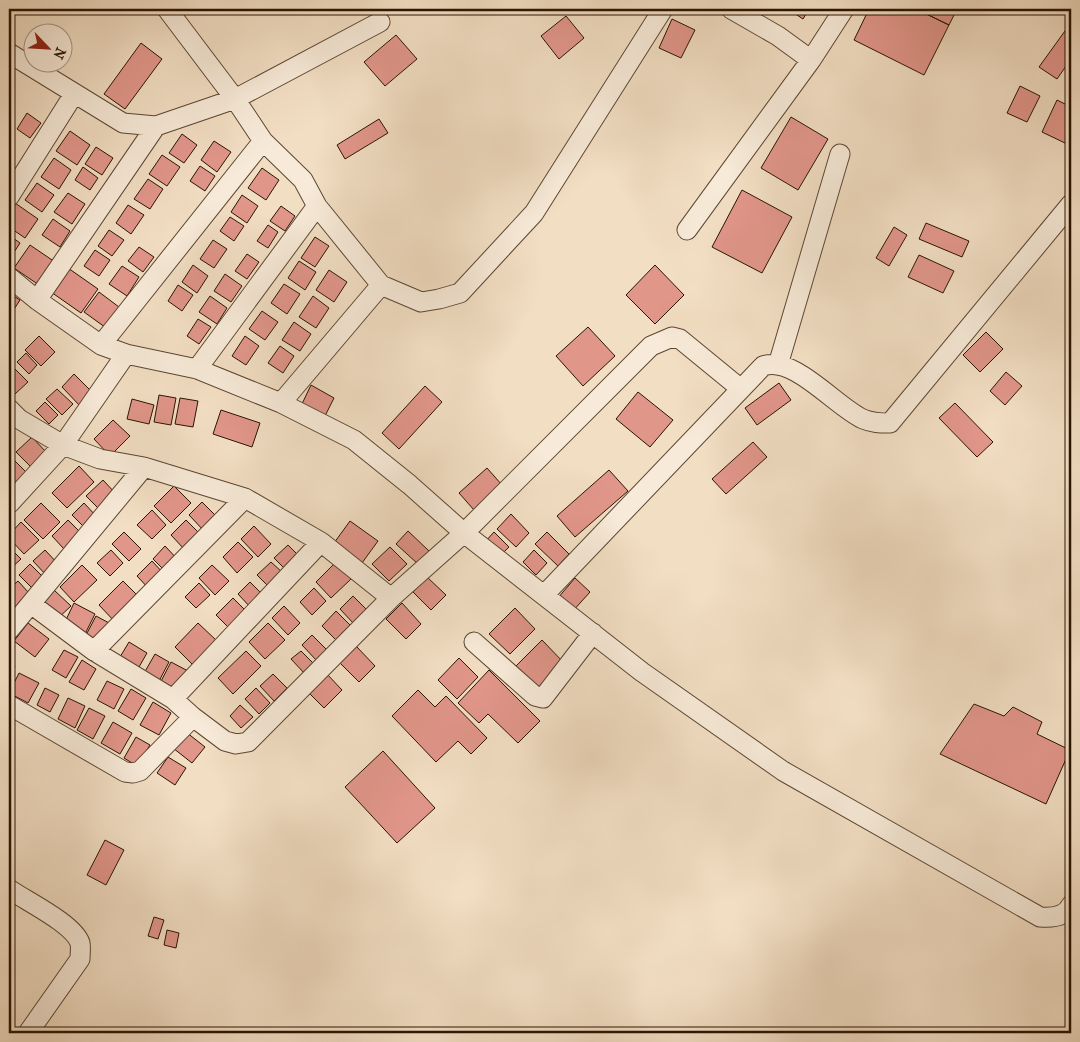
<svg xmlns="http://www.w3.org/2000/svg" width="1080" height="1042" viewBox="0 0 1080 1042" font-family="'IM FELL French Canon',serif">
<rect width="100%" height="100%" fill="#f2dec3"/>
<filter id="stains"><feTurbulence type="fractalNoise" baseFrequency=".004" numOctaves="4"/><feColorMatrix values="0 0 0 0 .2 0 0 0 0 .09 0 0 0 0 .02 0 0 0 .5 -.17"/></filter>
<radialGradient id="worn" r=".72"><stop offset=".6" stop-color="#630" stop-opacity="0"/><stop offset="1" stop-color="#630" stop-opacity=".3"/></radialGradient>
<path fill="#e1968a" stroke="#2a1403" d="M788,9h21l-6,10z
M869,9h47l33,16 -25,50 -70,-35z
M916,9h41l-8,16z
M566,16l18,22 -25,21 -18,-23z
M672,19l23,11 -14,28 -22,-10z
M1070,24l1,35 -14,20 -18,-12z
M396,35l21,24 -32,27 -21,-24z
M141,43l21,16 -37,50 -21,-15z
M1020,86l20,10 -13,26 -20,-9z
M1057,100l14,7v28l-4,9 -25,-12z
M27,113l14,10 -11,15 -13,-9z
M791,117l37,22 -30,51 -37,-22z
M379,119l9,14 -43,26 -8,-14z
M70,131l20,14 -13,20 -21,-14z
M182,134l15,11 -13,18 -15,-10z
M214,141l17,11 -14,20 -16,-12z
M96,147l17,11 -11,17 -17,-11z
M162,155l18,12 -13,19 -18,-12z
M54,158l17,12 -12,19 -18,-12z
M200,166l15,10 -10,15 -15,-10z
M83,167l15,11 -8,12 -15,-10z
M262,168l17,12 -13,20 -18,-12z
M148,179l15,10 -13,20 -16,-10z
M37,183l17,12 -12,17 -17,-12z
M742,190l50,27 -30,56 -50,-26z
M68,193l17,11 -13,20 -18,-12z
M242,195l16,11 -11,17 -16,-11z
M15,203l23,16 -13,19 -16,-11v-15z
M128,205l16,10 -13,19 -15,-11z
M281,206l14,10 -10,15 -15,-10z
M230,217l14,9 -10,15 -14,-10z
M53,219l17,12 -10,16 -18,-12z
M926,223l43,18 -7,16 -43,-18z
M268,225l10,7 -10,16 -11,-7z
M894,227l13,8 -18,31 -13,-8z
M109,230l15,10 -12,16 -14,-10z
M9,235l11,8 -11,17z
M315,237l14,9 -14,21 -14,-9z
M213,240l14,9 -13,19 -14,-9z
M30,245l25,17 -16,23 -25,-17z
M139,247l15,10 -11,15 -15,-11z
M95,250l15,10 -11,16 -15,-10z
M247,254l12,8 -12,17 -12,-8z
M919,255l35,16 -11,22 -35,-16z
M299,261l17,11 -11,18 -17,-12z
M193,265l15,11 -11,17 -15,-11z
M655,265l29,30 -29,29 -29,-29z
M122,266l17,11 -12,19 -18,-12z
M68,268l30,21 -17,24 -30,-21z
M329,270l18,12 -13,20 -18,-12z
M225,274l17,12 -11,16 -17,-11z
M284,284l16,10 -13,20 -16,-11z
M178,285l15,10 -11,16 -14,-10z
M99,292l24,18 -14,20 -25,-18z
M9,293l11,7 -11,17z
M210,296l17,12 -10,16 -18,-12z
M313,296l16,12 -13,20 -17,-11z
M262,311l16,11 -13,18 -16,-11z
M198,319l13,8 -12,17 -12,-8z
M294,322l17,12 -11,17 -18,-11z
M588,327l27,29 -32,30 -27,-30z
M986,332l17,17 -23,23 -17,-17z
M39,336l16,16 -14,14 -16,-16z
M245,336l14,10 -13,19 -14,-9z
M280,346l14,10 -11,17 -15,-10z
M26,353l11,12 -8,9 -12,-12z
M13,367l15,15 -13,12 -6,-7v-16z
M1006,372l16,14 -17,19 -15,-14z
M74,374l20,20 -13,13 -19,-20z
M779,383l12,17 -34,25 -12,-17z
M311,385l23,13 -10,20 -23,-12z
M425,386l17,16 -43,47 -17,-16z
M57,389l16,15 -11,11 -16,-16z
M638,392l35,28 -23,27 -34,-28z
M159,395l17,3 -5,27 -17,-3z
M180,398l18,3 -5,26 -18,-3z
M132,399l22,6 -5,19 -22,-5z
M45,402l13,13 -9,9 -13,-13z
M955,403l38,39 -16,15 -38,-39z
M221,410l39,13 -8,24 -39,-13z
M113,420l17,16 -20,20 -16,-17z
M32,437l15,16 -15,15 -16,-16z
M753,442l14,15 -41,37 -14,-15z
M14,460l14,14 -15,14 -4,-5v-18z
M79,466l15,16 -27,26 -15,-15z
M487,468l15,17 -28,25 -15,-17z
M609,470l19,21 -53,46 -18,-21z
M103,480l14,15 -16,16 -15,-15z
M174,486l17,17 -20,20 -17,-17z
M202,502l17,17 -14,13 -16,-17z
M41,503l19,19 -17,17 -19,-19z
M84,503l13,14 -12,11 -13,-13z
M152,510l14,15 -14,14 -15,-14z
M511,514l18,19 -13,14 -19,-18z
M68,520l13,13 -17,16 -12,-13z
M186,520l15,15 -16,15 -14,-15z
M350,521l28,20 -16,22 -28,-20z
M21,522l18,18 -15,14 -15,-16v-3z
M254,526l17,18 -13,13 -17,-18z
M408,531l21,20 -11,13 -22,-20z
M124,532l17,17 -12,12 -17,-17z
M494,532l15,15 -10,10 -15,-14z
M547,532l22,22 -11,12 -23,-22z
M238,542l15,15 -16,16 -14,-16z
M288,545l13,13 -13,14 -14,-14z
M165,546l15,16 -12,12 -15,-15z
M9,547l12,12 -12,11z
M390,547l17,17 -18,17 -17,-17z
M45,550l14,15 -12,11 -14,-15z
M111,550l12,13 -13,13 -13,-13z
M534,550l13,13 -11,12 -13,-13z
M152,561l13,14 -15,15 -13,-14z
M271,562l12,11 -14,14 -12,-12z
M336,562l15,17 -20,19 -15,-16z
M30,564l14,14 -11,11 -14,-14z
M82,565l15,15 -23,22 -14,-15z
M212,565l17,16 -14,14 -16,-17z
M427,577l19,18 -15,15 -18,-18z
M575,578l15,14 -18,20 -15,-13z
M18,581l11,12 -14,14 -6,-7v-11z
M123,581l18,18 -25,24 -17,-18z
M250,582l15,15 -13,12 -14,-15z
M199,583l11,12 -14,13 -11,-11z
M314,588l12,13 -14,14 -12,-13z
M54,590l17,16 -15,14 -16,-16z
M353,596l15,15 -14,13 -14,-15z
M233,598l13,13 -17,17 -13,-13z
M74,603l21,11 -10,20 -21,-10z
M402,603l19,21 -15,15 -20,-20z
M284,606l16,17 -12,12 -16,-17z
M515,608l20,21 -25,25 -21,-20z
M336,611l14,14 -14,15 -14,-14z
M96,616l15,8 -10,19 -15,-8z
M28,623l21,16 -14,18 -21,-16z
M198,623l19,18 -24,24 -18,-18z
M268,623l17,17 -20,19 -16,-17z
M312,635l16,16 -11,10 -15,-16z
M542,640l23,24 -25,25 -24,-23z
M129,642l18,11 -12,21 -18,-12z
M356,646l19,20 -16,16 -19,-19z
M64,650l14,7 -12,21 -14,-8z
M246,651l15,15 -28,28 -15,-16z
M301,651l14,14 -10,9 -14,-15z
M155,654l14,8 -11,21 -15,-8z
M459,658l19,19 -21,22 -19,-19z
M82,660l14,9 -12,21 -15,-8z
M171,662l17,9 -13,23 -16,-9z
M9,663l6,3 -6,12z
M489,670l51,51 -22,22 -30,-29 -9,9 -21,-20z
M19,673l20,10 -11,20 -19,-10z
M326,673l16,17 -18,18 -17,-17z
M273,674l14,14 -13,13 -14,-15z
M107,681l17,8 -10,20 -17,-9z
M45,688l14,7 -9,17 -13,-7z
M256,688l14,15 -11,11 -14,-15z
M131,689l15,9 -13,22 -15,-9z
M418,690l17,17 11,-11 41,42 -16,16 -13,-13 -22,21 -44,-46z
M68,698l17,8 -10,22 -17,-9z
M153,702l18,11 -12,22 -19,-10z
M974,704l30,12 9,-9 29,15 -5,12 33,16 -24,54 -106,-50z
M240,705l13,12 -12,11 -11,-12z
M89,708l16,8 -12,23 -16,-9z
M113,722l19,11 -12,21 -19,-11z
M186,732l19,15 -13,16 -19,-15z
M136,737l14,8 -13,21 -13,-8z
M383,751l52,57 -38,35 -52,-56z
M168,757l18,11 -11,17 -18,-12z
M105,840l19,10 -18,35 -19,-10z
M154,917l10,3 -6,19 -10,-3z
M167,930l12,3 -3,15 -12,-3z"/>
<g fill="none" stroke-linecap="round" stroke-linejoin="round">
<g stroke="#5c4633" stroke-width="21">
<path id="minor" d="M167,9l68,90 145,-77
M731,9l47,27 33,24
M9,53l114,70 33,3 79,-27 28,42 40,39 14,26 64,79 40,17 18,-3 21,-6 74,-80 129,-204
M9,197l65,-103
M687,230l124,-170 33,-51
M9,277l28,23 64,45 25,9 71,15 84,34 73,37 56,45 54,48 178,139 141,99 257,146c12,1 26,0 31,-12
M37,300l119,-174
M101,345l162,-204
M778,365l62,-211
M197,369l120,-163
M281,403l100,-118
M9,409l10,10 44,26 37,14 44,8 101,31 76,44 70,56
M9,504l54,-59 63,-91
M544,595l219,-229c31,-11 73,41 100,53 9,4 17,4 27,4l181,-219
M31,604l63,47 79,48 20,18 32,24 11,3 12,-2 143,-144 73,-65 187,-187 21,-9 8,2 61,50
M9,630l135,-163
M474,642l61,54 8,2 50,-65
M94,651l151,-153
M173,699l148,-157
M9,705l116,67 8,1 7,-2 53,-54
M9,889c17,12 65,35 71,54 1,5 0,11 0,16l-52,74"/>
</g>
<use href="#minor" stroke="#f7ead8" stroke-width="19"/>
</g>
<rect width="1080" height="1042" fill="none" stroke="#f2dec3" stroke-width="30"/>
<rect x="10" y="10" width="1060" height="1022" fill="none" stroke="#2a1403" stroke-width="2.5"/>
<rect x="15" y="15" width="1050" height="1012" fill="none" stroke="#2a1403"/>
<g transform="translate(48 48) rotate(115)"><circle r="24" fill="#f7ead8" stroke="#a59483"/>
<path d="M0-4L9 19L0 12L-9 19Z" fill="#8f2418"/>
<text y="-8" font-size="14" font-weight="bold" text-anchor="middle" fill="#2a1403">N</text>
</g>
<rect width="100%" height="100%" filter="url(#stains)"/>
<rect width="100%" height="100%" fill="url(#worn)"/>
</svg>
